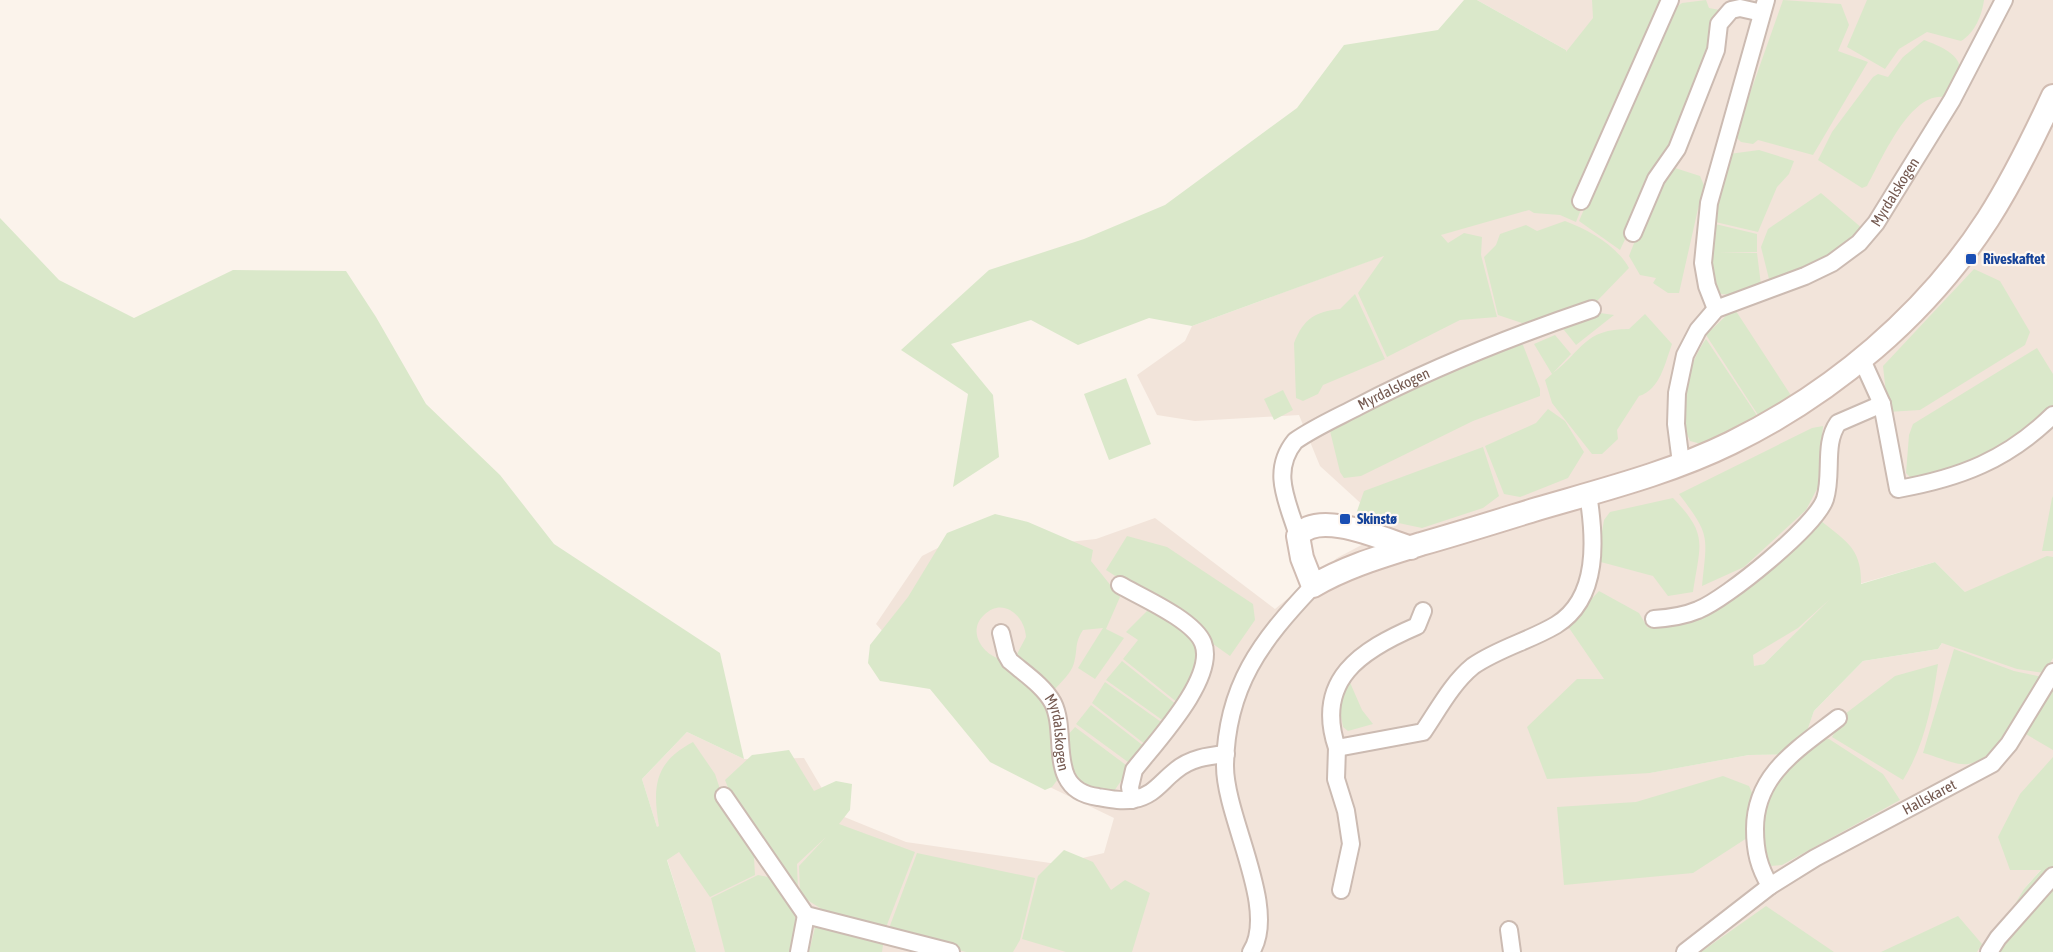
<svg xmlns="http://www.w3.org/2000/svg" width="2053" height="952" viewBox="0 0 2053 952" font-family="'Asap Condensed',sans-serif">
<rect width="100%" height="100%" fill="#fbf3eb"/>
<path fill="#f2e4da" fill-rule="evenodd" d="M1477,0h576v496l-10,55h10v305l-29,33 -17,63h-1311l-54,-173 45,-47 57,27 60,-1 33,56 69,28 151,22 47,-11 10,-35 -112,-54 -126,-140 46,-68 71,-36 66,23 37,-4 59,-21 120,91 62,-51 53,-28 -70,-64 -21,-51 -104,6 -38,-6 -20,-40 48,-34 7,-15 267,-98 71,-19 36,-159zM1935,562l37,37 -34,50 -75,12 -49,50 -16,43 -49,1 -100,18 -72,-94 125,1 62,-16 78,-75z"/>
<path fill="#dae8ca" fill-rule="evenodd" d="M1464,0h13l89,50v2l27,-34 -1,-18h73l-89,222 -16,-7 -26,-2 -5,-3 -88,25 7,8 16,-10 18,4 -1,18 16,62 -37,3 -73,37 -29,-64 26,-37 -192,70 -43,-8 -71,27 -47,-25 -80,24 42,51 6,62 -46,30 15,-93 -67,-44 88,-80 95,-31 81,-34 132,-97 47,-63 94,-15z
M1706,0l3,8 11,2 -9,15v25l-42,106 -31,56 -18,38 -41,-29 90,-209 13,-9z
M1783,0l58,4 8,21 -11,26 30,11 -55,93 -55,-15 -5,4 -12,-2 -6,-6z
M1867,0h117c-2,15 -9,33 -23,41l-34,-9 -28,17 -14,20 -38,-22z
M1924,40c11,4 40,15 35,31 -2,8 -10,18 -15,26 -35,-4 -62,63 -77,89l-5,2 -44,-28 14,-28 41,-55 5,-3 10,3 15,-20z
M1759,150l35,11 -5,13 -12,13 -19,45 -47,-11 18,-67z
M1672,167l28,9 6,14 -8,19 -19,84h-11l-15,-10 3,-5 -16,-3 -11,-19 25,-64z
M1821,193l42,36c-29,25 -57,40 -93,54l-9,-36 7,-18z
M0,218l59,62 75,38 99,-48 113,1 30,46 50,87 74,71 54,69 166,109 24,106 -57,-27 -45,47 15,48 2,-1c-7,-40 -4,-64 34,-84l22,32 8,24 37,56 -6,4 1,17 -45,22 -31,-45 -12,8 29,92h-696z
M1565,221c24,9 52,25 64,47l-32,33 -36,15 -39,7 -24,-8 -14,-58 12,-12 4,-11 26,-9 11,6z
M1711,223l46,11v18h-38l38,1 4,32 -28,10 -12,-1 -10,-8z
M1974,269l26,12 30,51 -5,13 -105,65 -32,2 -5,-46z
M1355,294l30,65 -62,26 -5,9 -15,7 -7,-3 -2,-55c10,-25 21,-31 46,-34z
M1734,308l58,89 -32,21 -54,-83z
M1593,312l21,3 -38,30 -16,-20z
M1645,314l27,30c-7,19 -12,46 -33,52l-22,34 1,9 -16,15h-10l-40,-51 -7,-23 7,-6 -18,-30 21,-9 16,19 -18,19c30,-23 31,-44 76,-44z
M1706,339l54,81 -55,25 -15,-4c-2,-6 -7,-12 -8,-18 -4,-24 10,-65 24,-84z
M1517,342l6,3 17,44v7l-67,25 -112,55 -17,2 -4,-6 -11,-45 178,-83z
M2037,348l16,26v34l-46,38 -68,28 -28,4 -5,-5 3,-38 4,-11z
M1126,378l25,66 -42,16 -25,-66z
M1283,390l10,20 -19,10 -10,-21z
M1548,409l17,12 19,31 -16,26 -48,19 -16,-3 -19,-48 51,-23z
M1823,426l-5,61 -12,23 -62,57 -42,19c5,-51 9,-50 -23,-92l133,-66z
M1483,447l16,49 -16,12 -61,20 -66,-14 8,-23z
M2053,496v55h-11l10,-53z
M1673,498c36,37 27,46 20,94l-25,4 -15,-20 -56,-15 7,-41 6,-8z
M995,514l33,8 65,28 -2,11 29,36 -14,32 18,9 -29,41 -17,-11 25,-40 -20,2c-9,14 -5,19 -9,33 -3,11 -13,19 -21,28l-36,-37 9,-17c-1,-21 -23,-41 -42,-22 -17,16 -2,39 16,44l42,39 6,9 13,68 -9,12 -7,3 -55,-28 -60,-73 -50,-8 -12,-18 2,-18 38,-48 39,-64z
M1821,521c25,20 41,28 40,63l74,-22 30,30 82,-36 6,1v101l-9,15 -27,-4 -75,-26 -4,6 -75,12 -49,50 -15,43 -50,1 -99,18 -103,6 -20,-52 50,-48h27l-37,-54 32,-34 40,22 9,15 2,-6 106,-44zM1830,599l-66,65 -10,2 -1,-11 45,-27z
M1127,536l40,11 86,57 2,16 -25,36 -93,-66 -31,-20z
M1155,609l45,34 -1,19 -21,41 -55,-44 15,-19 -12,-8 21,-21z
M1954,649l60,22 28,6c-16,26 -42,82 -74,87 -12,2 -32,-8 -45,-11z
M1122,661l55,44 -12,17 -59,-42z
M1938,664c-6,42 -13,80 -35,116l-71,-43 13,-23 50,-38z
M1348,678l14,32 11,14 -25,7 -5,-4 -5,-26z
M1105,682l59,42 -18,21 -54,-42z
M2053,684v66l-29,-17z
M1091,705l54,42 -13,18 -56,-41z
M1075,727l55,41 -18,26c-35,0 -42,-27 -45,-58z
M1821,739h8l54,35 17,26 -118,65 -12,1 -9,-8v-41l10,-33z
M789,750l25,41 22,-10 16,3 -2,26 -11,14 76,28 -30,78 -57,-17 -32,-20 4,-2 -1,-25 27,-29 -29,27 1,26 -65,-90 -8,-20 27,-25z
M2053,757v195h-57l-2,-13 30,-50 17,-19h-31l-12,-33 22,-43z
M1723,776l26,10 6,13 -8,39 -54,35 -129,12 -7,-78 79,-5z
M1064,850l29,12 18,28 14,-10 25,13 -18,59h-66l-44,-13 16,-63z
M917,853l118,25 -15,62 -7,12h-47l-78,-21z
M758,875l19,4 23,48 -9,25h-66l-14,-54z
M1766,906l68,46h-133z
M1958,916l24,28 -5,8h-96z
M816,923l68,15 -2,14h-73z"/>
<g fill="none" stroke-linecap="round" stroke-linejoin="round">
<g stroke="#ccbbb2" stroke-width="20">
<g id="street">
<path d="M1581,201l89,-201"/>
<path d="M1633,233l23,-54 21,-30 39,-99 3,-26 12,-14 9,-2 22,5"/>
<path d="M1716,309l-9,-23 -4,-23 6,-60 57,-203"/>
<path d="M1862,360l20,44 16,85c62,-11 109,-29 155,-74"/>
<path id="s1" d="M1681,463l-5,-39 1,-31 8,-38 13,-25 18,-21 89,-33 27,-13 27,-20 17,-20 76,-123 52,-100"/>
<path id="s2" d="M1298,536c-10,-34 -28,-64 -3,-95 20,-14 43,-24 64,-35 75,-39 153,-70 233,-97"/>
<path d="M1120,585c21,12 74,35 83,58 14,35 -48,100 -69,127l-4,17 2,13"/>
<path d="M1423,611l-6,15c-56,24 -103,54 -80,122l86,-16c15,-22 29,-49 50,-66 26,-18 56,-25 83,-41 44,-27 39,-88 32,-131"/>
<path d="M1654,619c15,-1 30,-3 44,-9 28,-11 118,-84 127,-111 8,-25 -2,-55 13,-76l44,-19"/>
<path id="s3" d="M1001,633l5,21 4,7c14,12 34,25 43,42 16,32 -8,87 45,94 11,2 25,5 36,2 19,-3 27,-17 41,-28 15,-13 33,-15 51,-17"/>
<path d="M1337,748l-1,31 10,32 5,33 -10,46"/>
<path d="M724,796l82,119 145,37"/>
<path d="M1770,886c-11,-19 -15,-34 -15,-57 0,-55 43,-80 83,-111"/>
<path d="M1509,930l3,22"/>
<path d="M799,952l7,-37"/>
<path d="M1251,952c28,-43 -26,-134 -26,-186 1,-80 36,-125 88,-180"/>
<path id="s4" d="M1685,952l85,-66 45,-28 177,-94 17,-20 44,-72"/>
<path d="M1989,952l9,-14 55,-62"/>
</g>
</g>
<g stroke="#d1bcb2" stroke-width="26">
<path id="secondary" d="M1411,548c-28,-9 -93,-39 -113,-12l4,22 11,28c34,-20 70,-30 108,-42 39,-11 77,-23 116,-35 65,-19 133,-36 194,-66 102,-50 195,-128 257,-224 25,-39 45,-80 65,-123"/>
</g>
<use href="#street" stroke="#fff" stroke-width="16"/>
<use href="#secondary" stroke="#fff" stroke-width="22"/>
</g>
<g fill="#1a4fb4" stroke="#fef7f1" stroke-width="2">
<rect x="1965" y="253" width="12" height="12" rx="3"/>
<rect x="1339" y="513" width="12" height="12" rx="3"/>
</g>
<g text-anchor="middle" stroke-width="4.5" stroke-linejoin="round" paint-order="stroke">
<g font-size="15" fill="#745950" stroke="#fef7f1">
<text dy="5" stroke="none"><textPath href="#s1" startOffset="386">Myrdalskogen</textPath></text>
<text dy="5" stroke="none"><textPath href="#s2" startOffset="212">Myrdalskogen</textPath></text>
<text dy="5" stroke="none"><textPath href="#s3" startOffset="120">Myrdalskogen</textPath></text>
<text dy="5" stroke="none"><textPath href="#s4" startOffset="290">Hallskaret</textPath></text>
</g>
<g font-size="15" font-weight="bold" fill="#164399" stroke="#fef7f1" text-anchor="start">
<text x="1983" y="264">Riveskaftet</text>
<text x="1357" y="524">Skinstø</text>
</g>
</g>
</svg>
